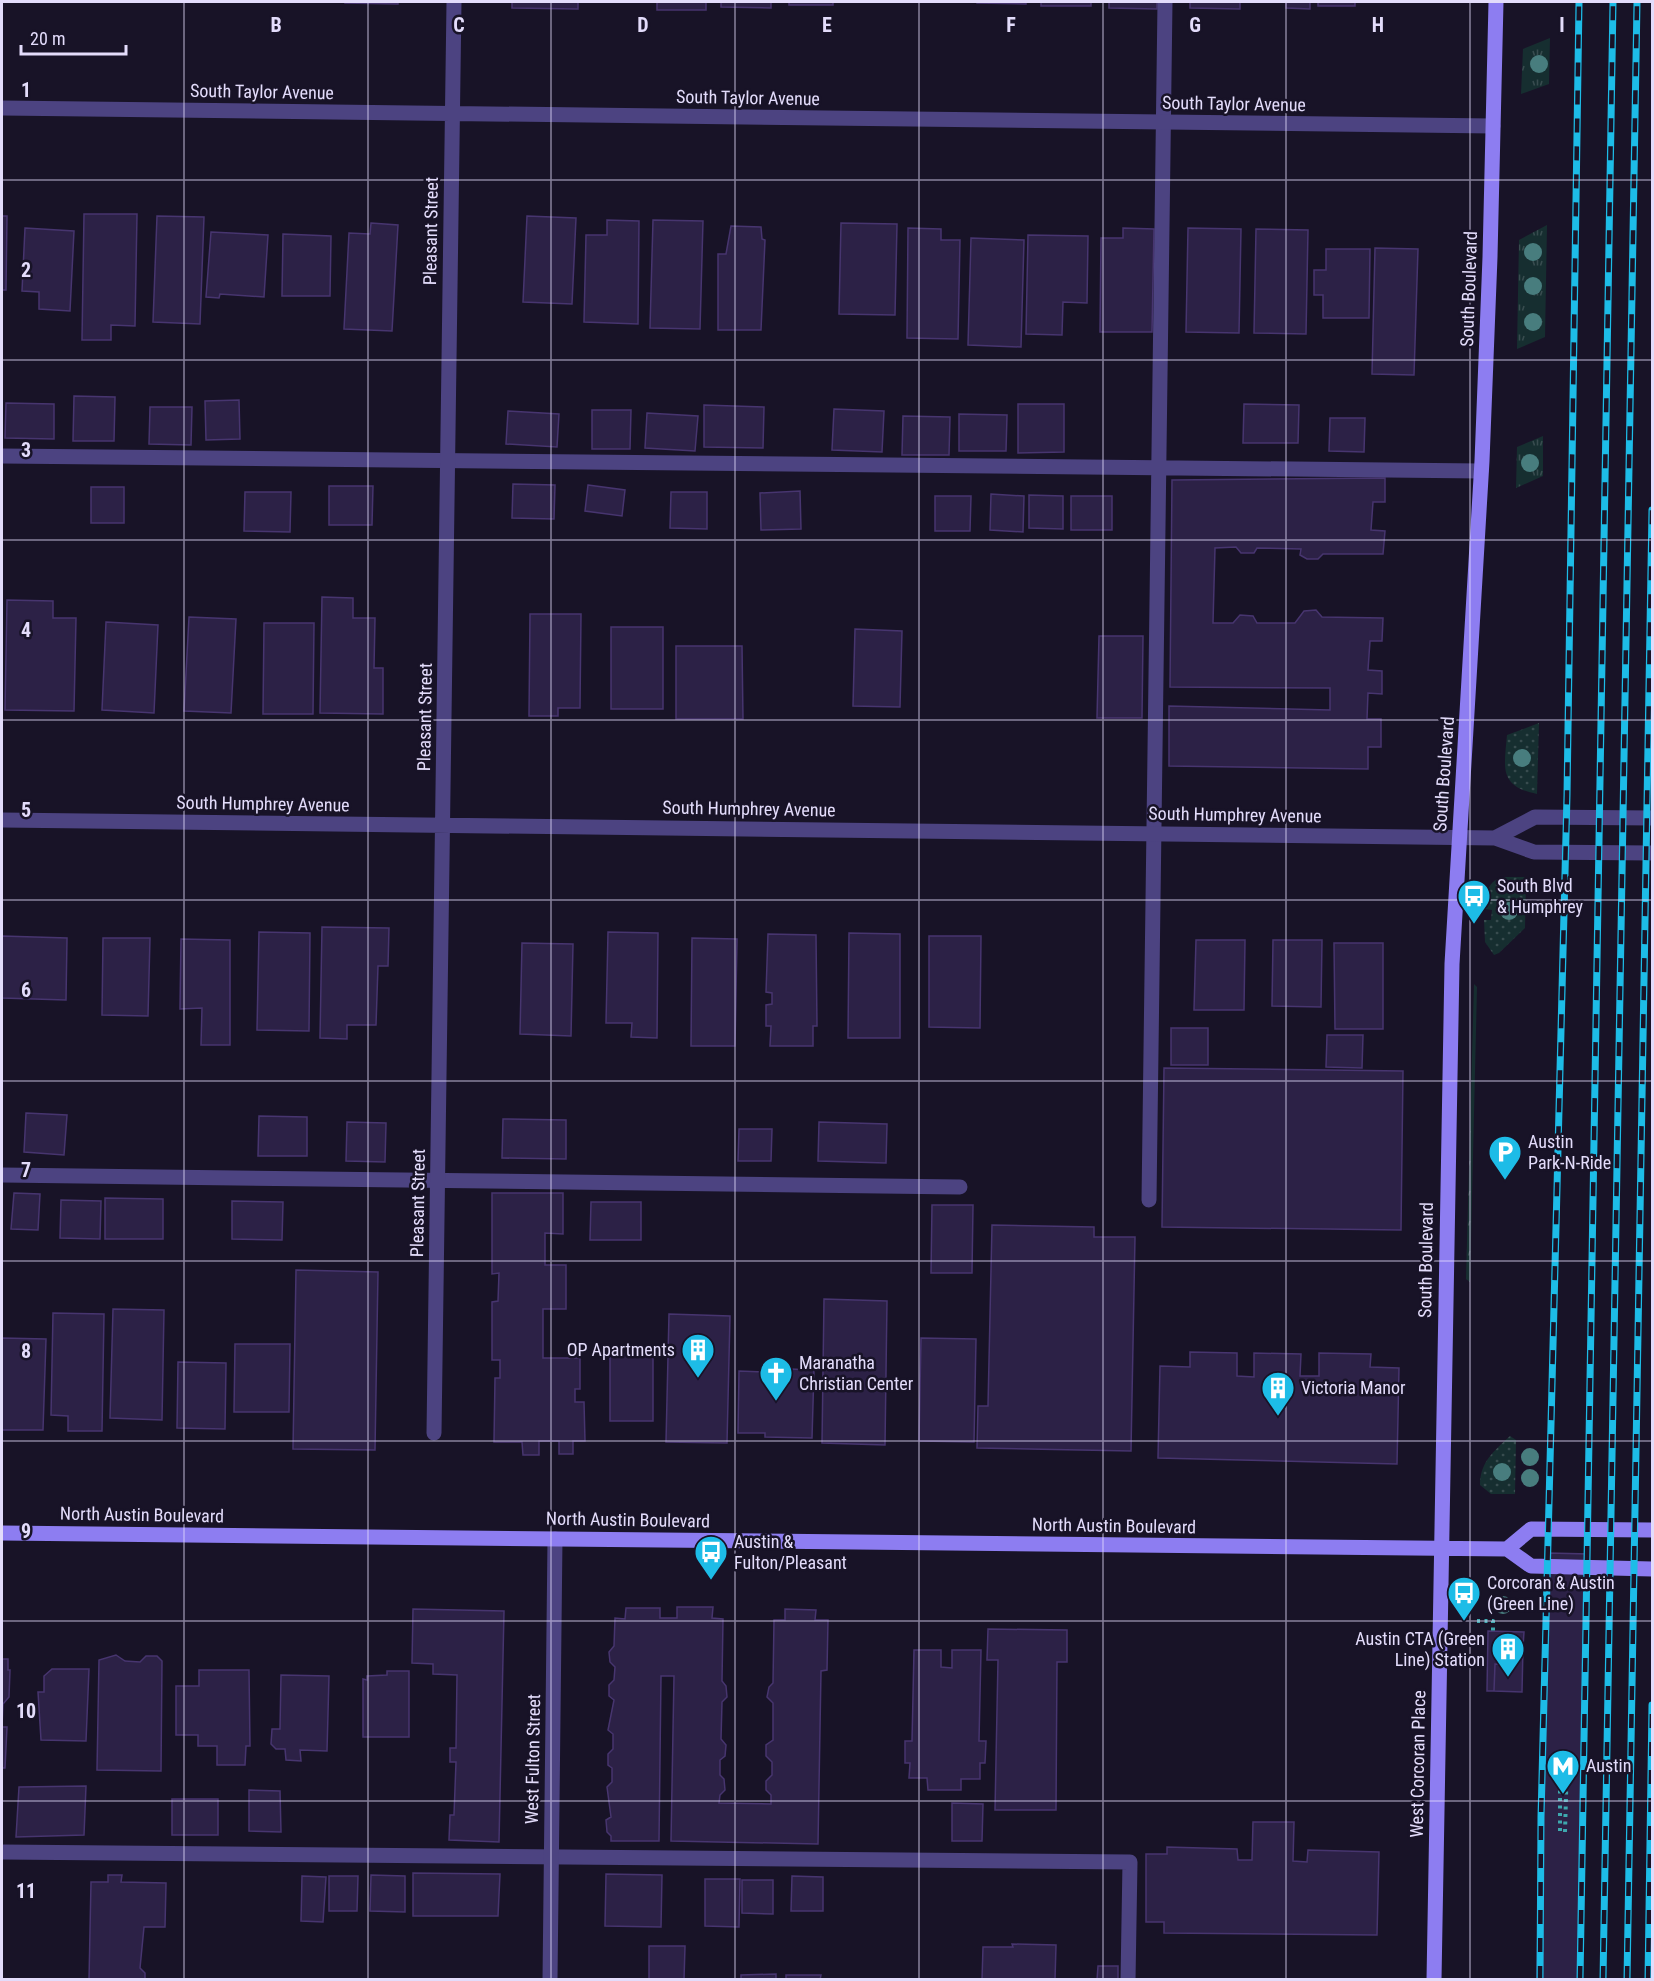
<svg xmlns="http://www.w3.org/2000/svg" width="1654" height="1981" viewBox="0 0 1654 1981" font-family="'Roboto Condensed',sans-serif">
<defs>
<pattern id="grass-tufts" width="24" height="20" patternUnits="userSpaceOnUse" patternTransform="scale(1.5)"><rect width="24" height="20" fill="#162e30"/><path d="M3 7l-1-3M5 7V3M7 7l1-3M15 17l-1-3M17 17v-4M19 17l1-3" fill="none" stroke="#384c4f"/></pattern>
<pattern id="park-dots" width="8" height="8" patternUnits="userSpaceOnUse" patternTransform="scale(1.5)"><rect width="8" height="8" fill="#162e30"/><path d="M2 2h.1M6 6h.1" fill="none" stroke="#384c4f" stroke-width="1.8" stroke-linecap="round"/></pattern>
</defs>
<rect width="100%" height="100%" fill="#181327"/>
<path fill="url(#grass-tufts)" d="M1550,38l-1,46 -28,10 2,-45z
M1547,225l-2,112 -28,12 2,-109z
M1543,436v40l-27,12 1,-41z
M1474,984l3,3 -7,295 -4,-3z"/>
<path fill="url(#park-dots)" d="M1539,723l-2,71c-38,-8 -33,-25 -30,-59z
M1504,877h22l-1,51 -26,25 -5,2 -9,-13 -1,-22h7l1,-10 -7,-1c1,-15 2,-29 19,-32z
M1510,1436l6,4 -1,54h-24l-11,-9c0,-23 14,-34 30,-49z"/>
<path fill="#2c2146" stroke="#47356f" stroke-width="1.5" d="M345,2h53v2l-53,-1z
M512,2h66v7l-66,-1z
M657,2h49v8h-49z
M721,2h50v6l-50,-1z
M789,2h44v3h-44z
M977,2h49v2l-49,-1z
M1041,2h50v4h-50z
M1109,2h48v7l-48,-1z
M1190,2h50v7l-50,-1z
M1286,2h24v7l-24,-1z
M1318,2h37v4h-37z
M84,214h53l-2,112 -24,-1v15h-29z
M2,216h5l-1,74h-4z
M157,216l47,1 -4,107 -47,-2z
M527,216l49,2 -4,86 -49,-2z
M607,220l32,1 -1,103 -54,-2 2,-87h21z
M653,220l50,1 -3,108 -50,-1z
M371,223l27,2 -6,106 -48,-2 5,-96 21,1z
M841,223l56,1 -2,91 -56,-1z
M731,226l30,1 1,12 3,1 -4,90h-43v-76h8z
M25,228l49,3 -4,80 -31,-2v-17l-17,-1z
M908,228l33,1v11h19l-2,99 -51,-1z
M1123,228l31,1 -2,103h-52l1,-94h22z
M1188,228l53,1 -2,104 -53,-1z
M1256,229l52,1 -2,104 -52,-1z
M211,232l57,3 -4,62 -44,-3 -1,4 -13,-1z
M283,234l48,2 -1,60h-48z
M1028,235l60,1 -1,67 -24,-1 -1,33 -36,-1z
M971,238l53,2 -3,107 -53,-2z
M1375,248l43,1 -4,126 -42,-1z
M1326,249h44l-1,69h-46v-23h-9v-25h12z
M74,396l41,1 -1,44h-41z
M239,400l1,39 -34,1 -1,-39z
M6,403l48,1v35l-49,-1z
M1018,404h46v48l-46,1z
M1244,404l55,1 -1,38h-55z
M704,405l60,2 -1,41 -59,-1z
M150,407h42l-1,38 -42,-1z
M834,409l50,2 -2,41 -50,-2z
M592,410h39l-1,39h-38z
M508,411l51,3 -2,33 -51,-3z
M647,413l51,3 -3,35 -50,-3z
M959,414l48,1 -1,36h-47z
M903,416l47,1 -1,38h-47z
M1330,418h35l-1,34 -35,-1z
M1385,478v24h-12l-2,28 14,1 -2,23h-60l-5,5h-11l-7,-4 1,-6 -44,-1 -3,5h-13l-5,-6 -21,1 -2,75h20l7,-8 13,1 4,7h38l9,-12 12,-1 6,7 61,1 -1,23h-12l-2,29 14,1v23l-14,-1 -1,26h14v28h-13v22l-199,-3v-60l161,4v-22l-160,-1 2,-207z
M513,484l42,1 -1,34 -42,-1z
M588,485l37,5 -3,26 -37,-5z
M329,486h44l-1,39h-43z
M91,487h33v36h-33z
M800,491l1,38 -40,1 -1,-37z
M245,492h46l-1,40 -46,-1z
M671,492h36v37l-37,-1z
M991,494l33,2 -1,36 -33,-2z
M1029,495l34,1v33l-34,-1z
M935,496h36l-1,35h-35z
M1071,496h41v34h-41z
M322,597l31,1v20h22l-1,50h9v46l-63,-1z
M7,600l46,1v17h23l-2,93 -69,-1z
M530,614h51l-1,94h-22v8h-29z
M189,617l47,2 -5,94 -47,-2z
M106,622l52,3 -4,88 -52,-3z
M264,623h50l-1,91h-50z
M611,627h52v82h-52z
M855,629l47,2 -2,76 -47,-1z
M1099,636h44l-1,82h-45z
M676,646h66l1,73h-67z
M322,927l67,1 -1,38h-10l-2,59h-29v14l-27,-1z
M259,932l51,1 -1,98 -52,-1z
M608,932l50,1 -1,105 -26,-1 1,-14h-26z
M849,933l51,1v104h-52z
M768,934l48,1 1,91h-4v20h-43l1,-20h-5v-21l6,-1v-11l-6,-1z
M2,936l65,2 -1,62 -64,-2z
M929,936h52l-1,92 -51,-1z
M103,938h47l-2,78 -46,-1z
M692,938l45,1 -2,107h-44z
M181,939l49,1v105h-29l1,-37 -22,1z
M1196,940h49l-1,70h-50z
M1273,940h49l-1,67 -49,-1z
M522,943l51,1 -2,92 -51,-2z
M1334,943h49v86h-48z
M1171,1028h37v37h-37z
M1327,1035h36l-1,33 -36,-1z
M1164,1068l239,3 -2,159 -239,-3z
M26,1113l41,2 -3,40 -40,-3z
M259,1116l48,1v39h-49z
M503,1119l63,1v39l-64,-1z
M347,1122l39,1 -1,39 -39,-1z
M819,1122l68,2 -1,39 -68,-2z
M739,1129h33l-1,32h-33z
M14,1193l26,1 -2,36 -27,-1z
M492,1193h71v41l-18,-1v32h21v44h-23v49h37v31h-5v13h9l1,39h-12v13h-14v-13h-20v14h-16l-1,-13h-28l1,-64h5v-18h-8v-58l6,-1 1,-28 -7,1z
M105,1198l58,1v40h-58z
M61,1200l40,1 -1,38 -40,-1z
M232,1201l51,1 -1,38 -50,-1z
M591,1202h50v38h-51z
M932,1205h41l-1,68h-41z
M992,1225l102,2v10h41l-4,214 -154,-3 1,-42h10z
M296,1270l82,2 -3,178 -82,-1z
M824,1299l63,2 -2,144 -63,-2z
M113,1309l51,1 -2,110 -52,-2z
M53,1313l51,1 -2,117h-34v-15l-17,-1z
M669,1314l61,2 -3,127 -61,-1z
M2,1338l44,1 -3,91h-41z
M921,1338l55,1 -2,103 -55,-1z
M235,1344h55l-1,68h-55z
M1190,1352l47,1v23l17,1v-24l47,1 -1,22h19v-23l52,1 -1,13 29,1 -2,96 -239,-6 2,-92 30,1z
M610,1354h43v67h-43z
M178,1362l48,1 -1,66 -48,-1z
M765,1368l49,2 -2,68 -47,-1v-4h-27l1,-62 26,1z
M1548,1553l41,1 -7,426h-45l5,-299z
M677,1607h36l-1,11 11,1 -1,62 4,5 1,11 -5,5 -1,37 5,6 -1,11 -5,4v15l4,4 1,11 -5,5 -1,8 52,1v-9l-5,-5v-9l6,-6v-13l-6,-6v-11l7,-5v-37l-6,-6 2,-10 4,-4 1,-63h11v-11l31,1 -1,10h13l-1,50 -6,1 -3,173 -147,-3 3,-165h-13l-2,165h-48v-5l-4,-4 -1,-12 5,-3 -4,-30 5,-5v-14l-4,-3v-11l5,-5v-15l-5,-4 6,-30 -5,-4v-11l5,-5 1,-13 -5,-5 -1,-10 5,-6 1,-28 10,1 1,-11h34v10h17z
M413,1609l91,2 -5,231 -50,-2 1,-25h4l2,-53h-6v-14h6l1,-73 -24,-1v-10l-21,-1z
M988,1629l79,1v32h-10l-1,148h-61l3,-150h-11z
M1488,1631l36,1 -1,15h-10v18l-18,-1 -1,27h-7z
M1513,1647h10l-1,45 -28,-1 1,-27 18,1z
M914,1650h27v17l11,1v-18h29l-2,91h7l-1,22h-5v16h-19v11h-33l-1,-12h-18l1,-15h-5v-22h7z
M116,1655l9,6 15,1 6,-6h11l5,5 -1,110 -64,-1 2,-110z
M2,1659h6v11h2l-1,27 -6,7 -1,23h5l-2,41h-3z
M52,1669h37l-3,72 -45,-1 -3,-48h6v-16z
M199,1670h50l1,76h-4l-1,19h-28v-19h-19v-11h-22v-49h23z
M387,1671h22v66h-46v-58l4,1v-4l20,-1z
M281,1675l48,1 -2,75 -27,-1 1,11 -15,-1 -1,-11h-9l-5,-5 1,-15h8z
M86,1786l-2,49 -68,2 3,-50z
M249,1790l31,1 1,41 -32,-1z
M172,1799h46v36h-46z
M952,1803l31,1 -1,37h-30z
M1253,1822h41l-1,39 14,1 1,-12 71,2 -2,83 -213,-2v-11h-18v-68h21v-7l70,2 1,11h14z
M413,1873l87,1 -2,42h-85z
M606,1874l56,1 -1,52 -56,-1z
M108,1875h14l-1,7 45,1 -1,44h-21l-4,41 5,5v7h-56l2,-98h17z
M371,1875l34,1v36l-35,-1z
M302,1876l24,1 -3,45 -22,-1z
M329,1876h29l-1,35h-28z
M792,1876l31,1v34h-32z
M705,1879h35l-1,48 -34,-1z
M742,1880h31v34l-31,-1z
M1012,1944l44,1 -1,35h-73l1,-33h30z
M649,1946h36l-1,34h-35z
M1098,1966h20v14h-21z
M776,1974v6h-35v-5z
M786,1975h35l-1,5h-34z"/>
<g fill="none" stroke-linecap="round" stroke-linejoin="round">
<path stroke="#3ea8ae" stroke-width="4" stroke-dasharray="3 4.5" stroke-linecap="butt" d="M1477,1621h16v10
M1560,1831v-75
M1565,1832l2,-70"/>
<path stroke="#4c4381" stroke-width="15" d="M2,456l1479,15
M2,1175l958,12
M1149,1200l16,-1198
M2,1852l1128,10 -2,118"/>
<path stroke="#4c4381" stroke-width="15" d="M2,108l1491,18
M2,820l1493,18 39,14 118,1
M1495,838l40,-21 117,1
M434,1433l20,-1431
M550,1980l5,-441"/>
<path stroke="#8d7df1" stroke-width="15" d="M2,1533l1505,16 24,17 121,3
M1507,1549l24,-20 121,1
M1434,1980l18,-1016 30,-503 8,-204 6,-255"/>
<g stroke="#1dbce7" stroke-width="7">
<path id="rail" d="M1540,1980l1,-163 26,-1022 12,-793
M1580,1980l33,-1978
M1603,1980l34,-1978
M1627,1980l25,-1470
M1648,1980l4,-275"/>
</g>
<use href="#rail" stroke="#181327" stroke-width="4.5" stroke-dasharray="14" stroke-linecap="butt"/>
</g>
<g fill="#487d7e">
<circle cx="1539" cy="64" r="9"/>
<circle cx="1533" cy="252" r="9"/>
<circle cx="1533" cy="286" r="9"/>
<circle cx="1533" cy="322" r="9"/>
<circle cx="1530" cy="463" r="9"/>
<circle cx="1522" cy="758" r="9"/>
<circle cx="1509" cy="911" r="9"/>
<circle cx="1530" cy="1457" r="9"/>
<circle cx="1502" cy="1472" r="9"/>
<circle cx="1530" cy="1478" r="9"/>
<circle cx="1503" cy="1605" r="9"/>
</g>
<path fill="none" stroke="#e3dcfb" stroke-width="1.5" stroke-opacity="0.55" d="M184,2v1978M368,2v1978M551,2v1978M735,2v1978M919,2v1978M1103,2v1978M1286,2v1978M1470,2v1978M2,180h1650M2,360h1650M2,540h1650M2,720h1650M2,900h1650M2,1081h1650M2,1261h1650M2,1441h1650M2,1621h1650M2,1801h1650"/>
<defs>
<g id="bus-pin" transform="scale(1.725)"><path d="M0 17L-7.5 6A9.5 9.5 0 1 1 7.5 6Z" fill="#1dbce7" stroke="#181327"/><path d="M-5-6H5V4H4V6H2V4H-2V6H-4V4H-5ZM-3.5-4V0h7V-4ZM-3.5 1.2v1.5H-2V1.2ZM2 1.2v1.5H3.5V1.2Z" fill="#fff"/></g>
<g id="parking-pin" transform="scale(1.725)"><path d="M0 17L-7.5 6A9.5 9.5 0 1 1 7.5 6Z" fill="#1dbce7" stroke="#181327"/><path d="M-3.5-5.5H1a3.5 3.5 0 0 1 0 7H-1V5.5H-3.5ZM-1-3.4V-.6H.8a1.4 1.4 0 0 0 0-2.8Z" fill="#fff"/></g>
<g id="building-pin" transform="scale(1.725)"><path d="M0 17L-7.5 6A9.5 9.5 0 1 1 7.5 6Z" fill="#1dbce7" stroke="#181327"/><path d="M-4-6H4V6H1V3H-1V6H-4ZM-2.5-4.3h1.7v1.8h-1.7ZM.8-4.3h1.7v1.8H.8ZM-2.5-1h1.7V.8h-1.7ZM.8-1h1.7V.8H.8Z" fill="#fff"/></g>
<g id="church-pin" transform="scale(1.725)"><path d="M0 17L-7.5 6A9.5 9.5 0 1 1 7.5 6Z" fill="#1dbce7" stroke="#181327"/><path d="M-1.2-6h2.4v3.5h3.3v2.4h-3.3V6h-2.4V-.1h-3.3v-2.4h3.3Z" fill="#fff"/></g>
<g id="metro-pin" transform="scale(1.725)"><path d="M0 17L-7.5 6A9.5 9.5 0 1 1 7.5 6Z" fill="#1dbce7" stroke="#181327"/><path d="M-5.5 5V-5H-3L0 0L3-5H5.5V5H3V-.5L0 4L-3-.5V5Z" fill="#fff"/></g>
</defs>
<g fill-rule="evenodd">
<use href="#bus-pin" x="1474" y="896"/>
<use href="#parking-pin" x="1505" y="1152"/>
<use href="#building-pin" x="698" y="1350"/>
<use href="#church-pin" x="776" y="1373"/>
<use href="#building-pin" x="1278" y="1388"/>
<use href="#bus-pin" x="711" y="1552"/>
<use href="#bus-pin" x="1464" y="1593"/>
<use href="#building-pin" x="1508" y="1649"/>
<use href="#metro-pin" x="1563" y="1766"/>
</g>
<g text-anchor="middle" stroke-width="5" stroke-linejoin="round" paint-order="stroke">
<g font-size="18" fill="#e3dcfb" stroke="#181327">
<text transform="translate(262 92) rotate(1)" y="6">South Taylor Avenue</text>
<text transform="translate(748 98) rotate(1)" y="6">South Taylor Avenue</text>
<text transform="translate(1234 104) rotate(1)" y="6">South Taylor Avenue</text>
<text transform="translate(431 231) rotate(-89)" y="6">Pleasant Street</text>
<text transform="translate(1469 289) rotate(-88)" y="6">South Boulevard</text>
<text transform="translate(425 717) rotate(-89)" y="6">Pleasant Street</text>
<text transform="translate(1444 774) rotate(-86)" y="6">South Boulevard</text>
<text transform="translate(263 804) rotate(1)" y="6">South Humphrey Avenue</text>
<text transform="translate(749 809) rotate(1)" y="6">South Humphrey Avenue</text>
<text transform="translate(1235 815) rotate(1)" y="6">South Humphrey Avenue</text>
<text transform="translate(418 1203) rotate(-89)" y="6">Pleasant Street</text>
<text transform="translate(1426 1260) rotate(-89)" y="6">South Boulevard</text>
<text transform="translate(142 1515) rotate(1)" y="6">North Austin Boulevard</text>
<text transform="translate(628 1520) rotate(1)" y="6">North Austin Boulevard</text>
<text transform="translate(1114 1526) rotate(1)" y="6">North Austin Boulevard</text>
<text transform="translate(533 1759) rotate(-89)" y="6">West Fulton Street</text>
<text transform="translate(1418 1764) rotate(-89)" y="6">West Corcoran Place</text>
</g>
<g font-size="18" fill="#e3dcfb" stroke="#181327" text-anchor="start">
<text x="1497" y="892">South Blvd<tspan x="1497" dy="21">&amp; Humphrey</tspan></text>
<text x="1528" y="1148">Austin<tspan x="1528" dy="21">Park-N-Ride</tspan></text>
<text x="675" y="1356" text-anchor="end">OP Apartments</text>
<text x="799" y="1369">Maranatha<tspan x="799" dy="21">Christian Center</tspan></text>
<text x="1301" y="1394">Victoria Manor</text>
<text x="734" y="1548">Austin &amp;<tspan x="734" dy="21">Fulton/Pleasant</tspan></text>
<text x="1487" y="1589">Corcoran &amp; Austin<tspan x="1487" dy="21">(Green Line)</tspan></text>
<text x="1485" y="1645" text-anchor="end">Austin CTA (Green<tspan x="1485" dy="21">Line) Station</tspan></text>
<text x="1586" y="1772">Austin</text>
</g>
</g>
<g font-size="20" text-anchor="middle" font-weight="bold" fill="#e3dcfb" stroke="#181327" stroke-width="5" stroke-linejoin="round" paint-order="stroke">
<text x="276" y="32">B</text>
<text x="459" y="32">C</text>
<text x="643" y="32">D</text>
<text x="827" y="32">E</text>
<text x="1011" y="32">F</text>
<text x="1195" y="32">G</text>
<text x="1378" y="32">H</text>
<text x="1562" y="32">I</text>
<text x="26" y="97">1</text>
<text x="26" y="277">2</text>
<text x="26" y="457">3</text>
<text x="26" y="637">4</text>
<text x="26" y="817">5</text>
<text x="26" y="997">6</text>
<text x="26" y="1177">7</text>
<text x="26" y="1358">8</text>
<text x="26" y="1538">9</text>
<text x="26" y="1718">10</text>
<text x="26" y="1898">11</text>
</g>
<rect width="1654" height="1981" fill="none" stroke="#e3dcfb" stroke-width="6"/>
<path d="M21 45v9h105v-9" fill="none" stroke="#e3dcfb" stroke-width="3"/>
<text x="30" y="45" font-size="18" fill="#e3dcfb" stroke="#181327" stroke-width="4.5" paint-order="stroke">20 m</text>
</svg>
